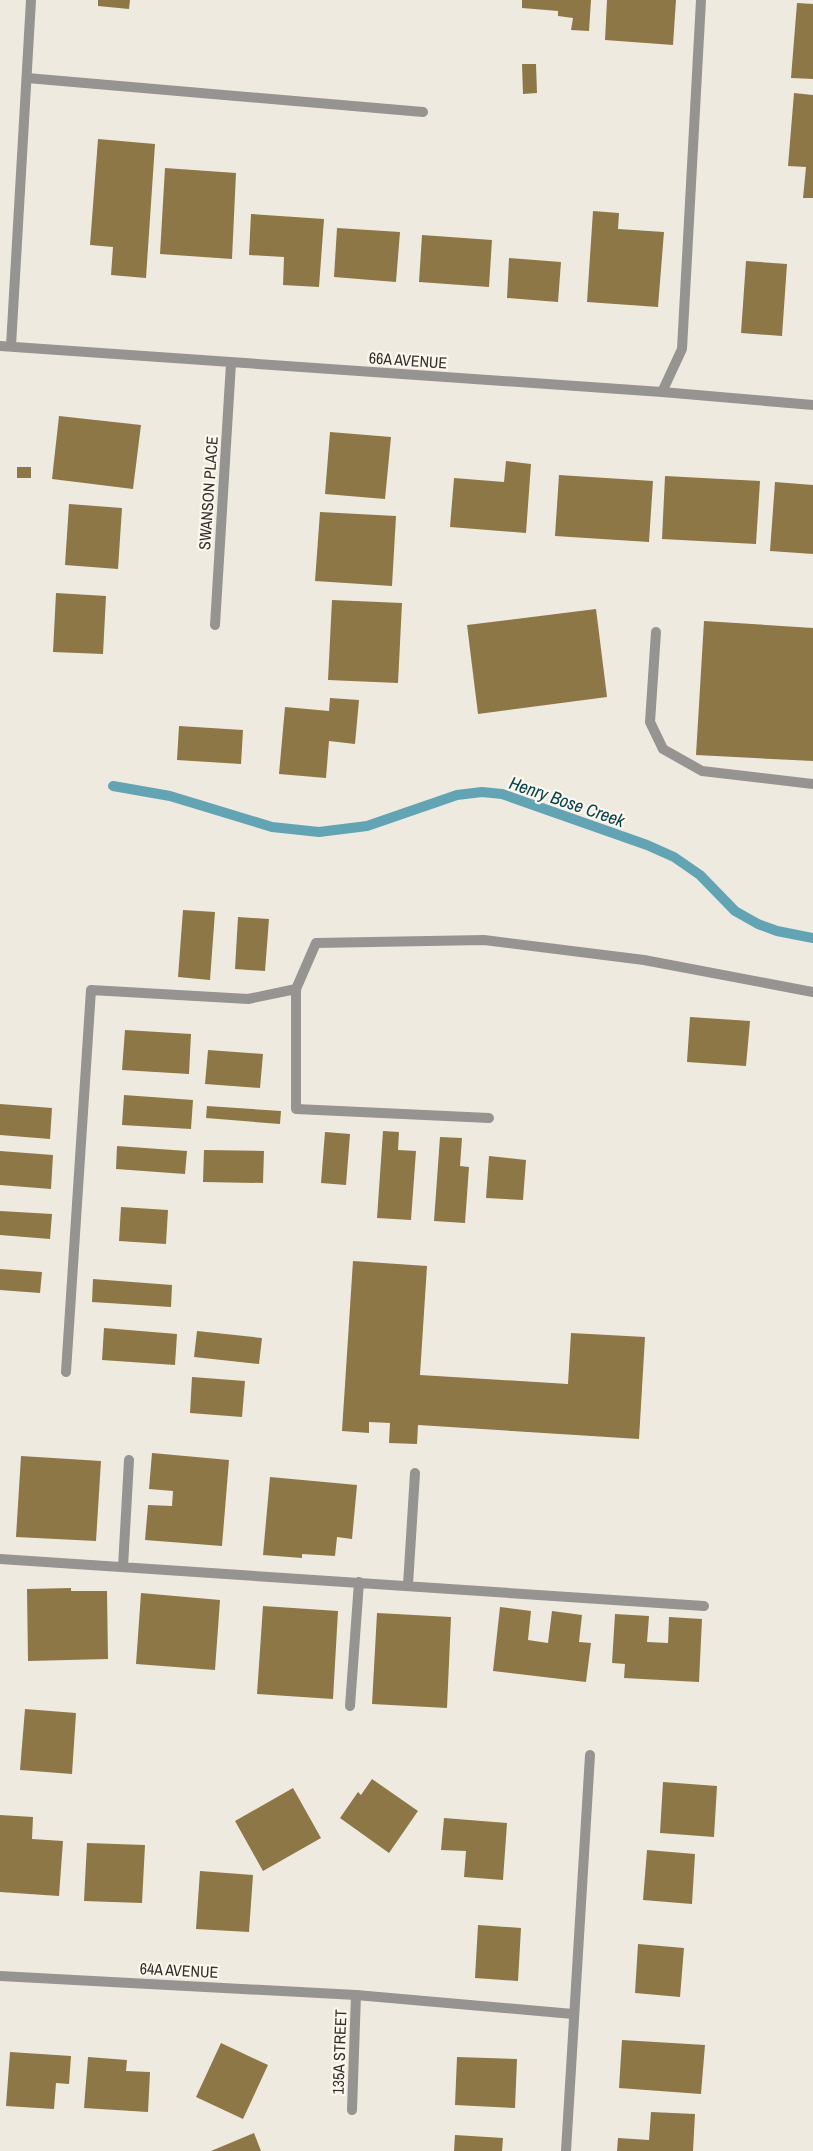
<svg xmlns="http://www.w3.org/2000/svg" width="813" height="2151" viewBox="0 0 813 2151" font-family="'Archivo Narrow',sans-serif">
<rect width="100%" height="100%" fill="#efeae0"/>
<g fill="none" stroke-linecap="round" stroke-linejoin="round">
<path stroke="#63a4b4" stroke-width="10" d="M113,786l57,10 102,31 47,5 48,-6 90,-31 25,-3 20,2 145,51 27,12 26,18 35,36 23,13 19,7 36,7"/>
</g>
<path fill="#8e7747" d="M98,0h32l-1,9 -31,-3z
M522,0h69l-2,31 -18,-1 2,-12 -15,-2v-5l-36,-3z
M607,0h69l-3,45 -68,-5z
M797,3l16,1v75l-22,-1z
M522,64h14l1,29 -14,1z
M794,93l19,2v103h-10l3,-31 -18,-1z
M98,139l57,5 -9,134 -35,-3 2,-28 -23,-2z
M165,168l71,5 -4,86 -72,-5z
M593,211l26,2 -1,16 46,3 -6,75 -71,-5z
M251,214l73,5 -5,68 -36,-2 1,-28 -35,-2z
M337,228l63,4 -4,50 -62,-5z
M422,235l70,5 -3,47 -70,-5z
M509,258l52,4 -3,40 -51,-4z
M746,261l41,3 -5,72 -41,-3z
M59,416l82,9 -8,64 -81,-10z
M330,432l61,5 -6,62 -60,-5z
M506,461l25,3 -5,69 -76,-6 4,-49 50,4z
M17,467h14v11h-14z
M559,475l94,6 -4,61 -94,-6z
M665,476l95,5 -4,63 -94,-5z
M775,482l38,3v69l-43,-3z
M69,504l53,4 -4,61 -53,-4z
M320,512l76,4 -4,70 -77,-5z
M56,593l50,3 -3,58 -50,-2z
M332,600l70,3 -4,80 -70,-3z
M596,609l11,88 -129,17 -11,-89z
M704,621l109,7v133l-117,-6z
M330,698l29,2 -4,44 -26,-3 -3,37 -47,-4 6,-67 44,4z
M179,726l64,4 -2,34 -64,-4z
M183,910l32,2 -5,68 -32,-3z
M238,917l31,2 -4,52 -30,-2z
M690,1017l60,4 -4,45 -59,-4z
M125,1030l66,4 -2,40 -67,-4z
M208,1050l55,4 -3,34 -55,-4z
M124,1095l69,5 -2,29 -69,-4z
M0,1104l52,4 -2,31 -50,-4z
M207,1106l74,5 -1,13 -74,-6z
M383,1131l16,1 -1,18 18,1 -5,69 -34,-2z
M325,1132l25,2 -4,51 -25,-2z
M440,1137l22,1 -2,28 9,1 -4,56 -31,-2z
M117,1146l70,5 -2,23 -69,-5z
M204,1150l60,1 -1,32 -60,-1z
M0,1151l53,4 -2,34 -51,-4z
M489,1156l37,4 -3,40 -37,-2z
M121,1207l47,3 -2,34 -47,-3z
M0,1211l52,3 -2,25 -50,-4z
M353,1261l74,5 -7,109 148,9 3,-51 74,4 -6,102 -221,-14 -1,19 -28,-1 1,-20 -21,-1v11l-27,-2z
M0,1269l42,3 -2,21 -40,-3z
M93,1279l79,6 -1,22 -79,-5z
M104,1328l73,6 -2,31 -73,-5z
M197,1331l65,7 -3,26 -65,-7z
M192,1377l53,4 -3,36 -52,-4z
M152,1453l77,7 -7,86 -77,-6 3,-35 24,1 1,-15 -24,-2z
M21,1456l80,5 -5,80 -80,-4z
M270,1477l87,8 -5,54 -15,-2 -2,19 -33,-2v4l-39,-3z
M71,1588v3h36l1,68 -80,2 -1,-72z
M141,1593l79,7 -5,70 -79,-6z
M263,1606l75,5 -5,88 -76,-5z
M500,1607l31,4 -3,29 20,3 4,-32 30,4 -3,27 12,1 -5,39 -93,-11z
M377,1613l74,4 -4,91 -75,-4z
M615,1614l34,2 -2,26 21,1 1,-26 33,2 -3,63 -75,-4 1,-14 -13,-1z
M25,1709l51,4 -4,61 -52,-4z
M372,1779l46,32 -29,42 -49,-35 18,-26 3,3z
M663,1782l54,4 -3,51 -54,-4z
M293,1788l28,50 -58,33 -28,-50z
M0,1815l33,2 -1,22 31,2 -4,55 -59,-4z
M444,1818l63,5 -4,57 -39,-3 2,-26 -25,-1z
M87,1843l58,2 -3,58 -58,-2z
M647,1850l48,4 -3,50 -49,-4z
M200,1871l53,4 -4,57 -53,-3z
M478,1925l43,3 -3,53 -43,-3z
M638,1944l46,4 -4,49 -45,-4z
M622,2040l83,5 -4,49 -82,-6z
M221,2043l47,22 -25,54 -47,-22z
M10,2052l61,4 -2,28 -13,-1 -2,26 -48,-3z
M88,2057l39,3 -1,11 24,1 -2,40 -64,-4z
M457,2057l60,2 -2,49 -60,-3z
M651,2112l44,2 -2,37h-76l1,-13 31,2z
M254,2133l7,18h-50z
M455,2135l48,3 -1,13h-48z"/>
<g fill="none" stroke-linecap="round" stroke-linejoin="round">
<path stroke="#969490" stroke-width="10" d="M27,78l396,34
M662,392l20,-43 19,-349
M656,632l-6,90 13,27 39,22 111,13
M296,989v120l193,9
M66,1372l25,-382 157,9 48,-10 20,-46 168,-3 160,20 169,32
M0,1559l704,47
M123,1567l6,-107
M408,1585l7,-112
M350,1706l9,-124
M356,1995l217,19
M566,2151l24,-396"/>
<path stroke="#969490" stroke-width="10" d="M0,346l662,46 151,13
M11,346l20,-346
M215,625l16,-262
M0,1976l356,19 -4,115"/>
</g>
<g text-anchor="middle" stroke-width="4.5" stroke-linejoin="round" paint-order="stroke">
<g font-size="16" fill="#33312d" stroke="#fdf7ed">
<text transform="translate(408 360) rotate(4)" y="6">66A AVENUE</text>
<text transform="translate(208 493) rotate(-86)" y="6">SWANSON PLACE</text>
<text transform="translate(179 1970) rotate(3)" y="6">64A AVENUE</text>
<text transform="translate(339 2052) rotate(-88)" y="6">135A STREET</text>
</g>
<g font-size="18" font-style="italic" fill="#074451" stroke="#fdf7ed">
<text transform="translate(567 802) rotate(19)" y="6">Henry Bose Creek</text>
</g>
</g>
</svg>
